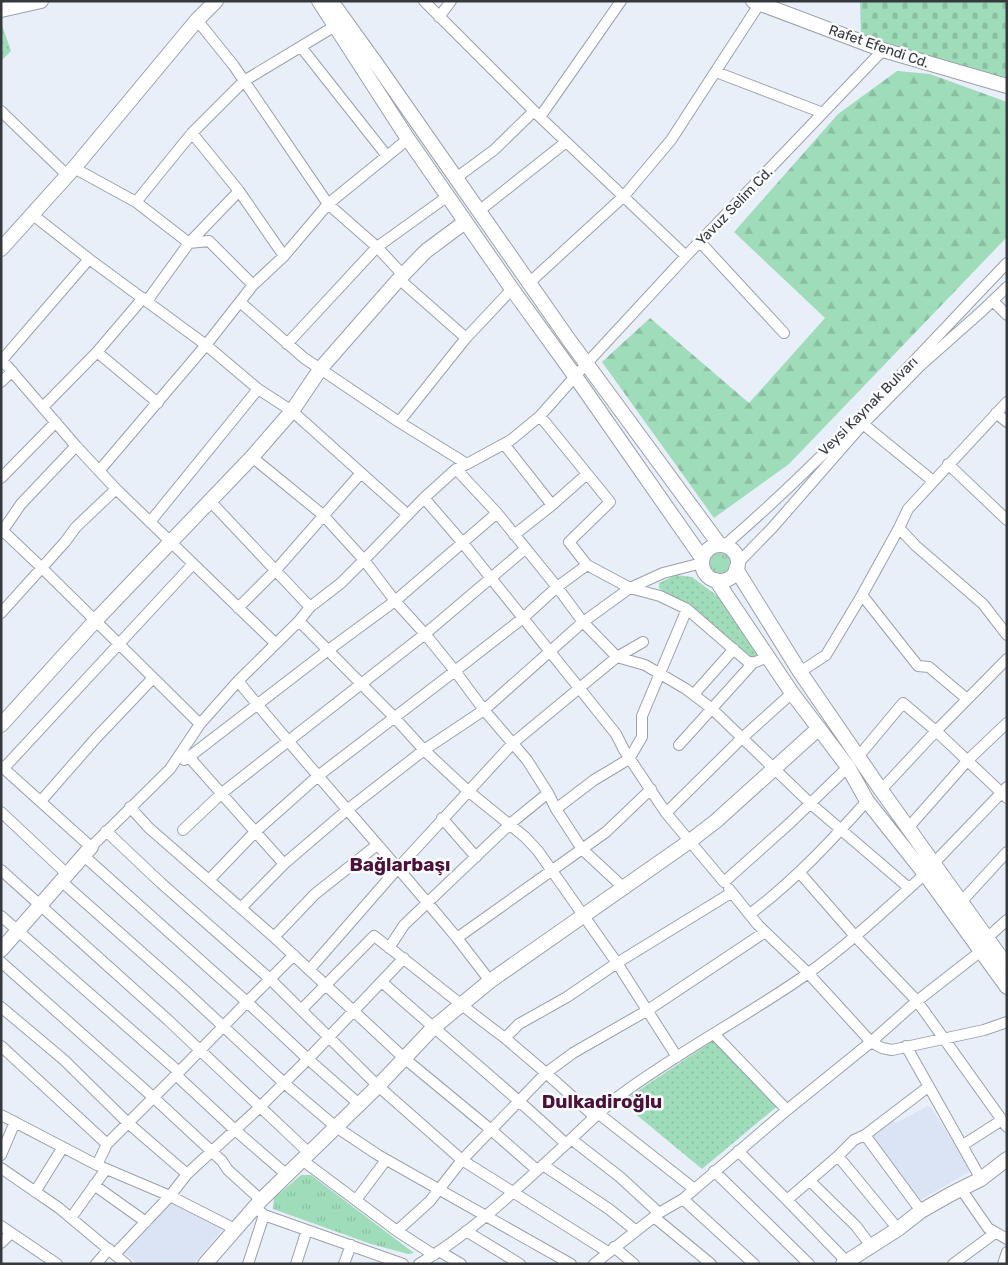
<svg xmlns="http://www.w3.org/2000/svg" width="1008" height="1265" viewBox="0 0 1008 1265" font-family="Rubik,sans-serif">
<defs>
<pattern id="grass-tufts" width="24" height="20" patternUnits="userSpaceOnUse" patternTransform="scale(1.25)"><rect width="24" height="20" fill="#9fddba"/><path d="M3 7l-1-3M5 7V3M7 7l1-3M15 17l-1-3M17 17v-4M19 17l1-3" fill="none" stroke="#8abea1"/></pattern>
<pattern id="forest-firs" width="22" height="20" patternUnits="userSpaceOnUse" patternTransform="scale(1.25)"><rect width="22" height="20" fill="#9fddba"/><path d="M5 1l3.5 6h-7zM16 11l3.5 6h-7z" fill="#8abea1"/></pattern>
<pattern id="cemetery-stones" width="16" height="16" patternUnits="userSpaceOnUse" patternTransform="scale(1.25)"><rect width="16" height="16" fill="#9fddba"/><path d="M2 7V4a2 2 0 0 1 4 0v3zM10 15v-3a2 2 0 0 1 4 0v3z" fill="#8abea1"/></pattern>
<pattern id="park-dots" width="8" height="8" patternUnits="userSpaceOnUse" patternTransform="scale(1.25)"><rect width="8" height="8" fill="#9fddba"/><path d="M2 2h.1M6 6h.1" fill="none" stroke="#8abea1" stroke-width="1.8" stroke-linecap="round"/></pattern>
</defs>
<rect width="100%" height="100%" fill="#e9eff9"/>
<path fill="#dbe4f5" d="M928,1106l4,3 39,62 -53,30 -51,-66 23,-17 6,5z
M172,1199l51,30 -30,35h-55l-15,-12z"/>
<path fill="url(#grass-tufts)" d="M710 563a10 10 0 1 1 20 0a10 10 0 1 1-20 0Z
M301,1175h10l103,78 -6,1 -37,-10 -98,-35 1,-11z"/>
<path fill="url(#forest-firs)" d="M897,71l33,3 77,28v135l-218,227 -75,54 -112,-156 48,-44 99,85 76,-85 -91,-86 104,-118z"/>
<path fill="url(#cemetery-stones)" d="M860,1h147v80l-146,-44z"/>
<path fill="url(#park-dots)" d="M1,22l10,29 -10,10z
M676,575l16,2 23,17 20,23 26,38 -8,6 -94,-73v-5z
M713,1041l67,63 -78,65 -81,-67z"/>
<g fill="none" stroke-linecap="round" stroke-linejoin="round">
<g stroke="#9ba0aa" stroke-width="12">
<path id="street" d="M424,1l116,116 146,139
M439,17l12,-16
M197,20l37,46 94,138 49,43 26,28
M301,47l86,109
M716,72l107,41
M1,111l66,64
M540,117l81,-116
M192,133l47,58 45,65
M74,168l62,34 53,41 20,-2 44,44
M456,178l38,-28 40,-39
M136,202l56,-69 52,-52 91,-55
M479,211l87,-69
M33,215l56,44 117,86 52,44 34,22 116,104
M700,242l84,91
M399,279l67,59
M529,283l95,-87 47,-56 89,-137
M147,301l42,-58 50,-52
M993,301l14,14
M240,302l64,56 95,64 68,42 44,-24 29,-24 47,-53 99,-107 197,-206
M287,344l90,-97 71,-51
M97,352l61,51
M1,359l75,87 40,43 159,154
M2,360l87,-101
M1,382l11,-11
M43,407l54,-55 46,-54
M996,413l11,9
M540,416l70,86 -41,40 18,23 43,23 30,8 27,13 60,52 6,2 15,-6
M399,422l67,-84 46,-49
M863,424l70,57
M504,444l48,61
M252,457l71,58 41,45 31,41 30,33 30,37 29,39 43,50 21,33 8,16 26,40 43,40
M948,464l59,56
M456,469l41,44 60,74 26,35 34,35 28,8 41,24 25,19 100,96 98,84
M99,471l107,-126 47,-60 31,-29 44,-52 80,-65
M1,478l55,-56
M424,498l38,44 154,192 8,16 42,63 58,69 66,-59 58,-56
M210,501l100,106
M150,522l108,-133
M899,528l17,18 67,58 24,31
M1,529l41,39 158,156
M1,533l20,-29 55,-58
M514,535l38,-30 35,-31
M725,545c100,-86 191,-187 282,-282
M738,563l35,-36 90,-103 58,-59 61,-54 25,-24
M862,595l56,71 11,1 38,32
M238,608l37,-37 86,-98
M1,613l64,-71 11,-15 40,-38
M299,621l95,96 30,33 44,41 57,46 13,14 79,112 60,94
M800,672l26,-17 36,-60 37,-67 9,-19 99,-107
M238,681c71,87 147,170 219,257l149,-106 45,-43
M694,694l40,-45
M679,745l74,-82
M189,757l138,-106 68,-50 102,-88
M858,757l45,-54 33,28 71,67
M184,760l5,-3 95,107
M1,766l90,81 79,-78 30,-45 38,-43 61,-60 11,-14 31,-24 23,-23 60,-62 32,-29 11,-5
M4,768l189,-204
M881,790l55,-59 71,-72
M41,801l55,-63 57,-60
M130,807l19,21 125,109 130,121 86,71 47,41
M556,809l38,-29 35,-21 13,-22v-21l45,-107
M1,812l66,62
M666,813l76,-75 50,-45
M442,818l34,39
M908,828l60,-68 39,-37
M183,830l39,-37 203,-159 100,-85
M106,831l55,52 109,96 108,107 84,74 146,92
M84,856l163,146 -71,73 59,55 52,45
M933,864l74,-77
M1,870l167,150 141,133
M799,872l56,64 62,65 90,126
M209,880l46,-48 63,-56 137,-105 68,-53 34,-31 30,-22
M61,881l121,107 102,95 52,44 42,28 193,109
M729,889l29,36 50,48 63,69 11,6 10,2 92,-20 23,-8
M962,901l45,-49
M241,908l43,-44 63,-54 77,-60 60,-40 99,-88 47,-34 33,-15 39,-10
M750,914c44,-33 81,-73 117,-113
M1,916l178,156
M274,937l41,-43 62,-49
M457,938l33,43
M987,938l20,-18
M389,948l15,-23 106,-101 38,-31
M1,962l153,136 68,63 6,9 33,30
M309,970l89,-102 115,-125 104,-86 26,-15
M382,982c61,55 125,106 184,162
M1,1007l63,53 64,63 59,51
M301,1010l73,-74c44,33 86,69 131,102l14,-14 48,-27 50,-34 114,-70
M714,1034l73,76
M505,1038l41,35 27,-20 75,-43 117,-78
M1,1046l106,98
M906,1046l75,133
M359,1104l-51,-45 96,-101
M599,1114l94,74
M1,1115l96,50 10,-21 69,-69
M865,1135l56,76
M571,1139l49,38 39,36
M963,1145l39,-25
M738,1151l49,49 51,-44 16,-16 11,-5 63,-48
M1,1155l14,-33
M838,1156l60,73
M302,1160l95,71 37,24
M97,1165l73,31 17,-22 73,-67 48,-48 -61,-57 47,-47
M543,1165l66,44 27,22
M1,1168l58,40 67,56
M714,1171l95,93
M810,1181l46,45 15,20
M94,1185l52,37
M961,1189l27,39 19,11
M35,1192l28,-45
M683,1199l71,65
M356,1200l30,-40
M787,1200l59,61
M255,1207l9,8 139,49
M654,1217l57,47
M71,1218l35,-49
M1,1226l56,38
M397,1231l33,-30 32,-41 84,-87 49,44
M466,1231l54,33
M1,1243l10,-10
M614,1247l20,17
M439,1251l22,13
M115,1254l55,-58 65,33
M96,1264l13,-15
M248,1264l16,-49
M296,1264l11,-34
M344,1264l7,-19
M419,1264c54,-32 101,-78 147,-120 17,-16 34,-33 53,-48 60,-45 127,-79 188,-122 42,-30 80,-66 118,-100
M594,1264l65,-51 24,-14 104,-89 84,-68 46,-41 64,-50
M953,1264l42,-31
M1003,1264l4,-12"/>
</g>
<g stroke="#9ba0aa" stroke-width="16">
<path id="secondary" d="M319,1l89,138 104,150 63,87 127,182
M331,1l44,61 194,278 150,204
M753,1l130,49 124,36
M1,10l40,-9
M1,249l73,-81 123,-148 19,-19
M702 563a18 18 0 1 1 36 0a18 18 0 1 1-36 0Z
M736,569l64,103 81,118 126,176
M716,580l76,113 56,74 19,34 58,73 82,113
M1,725l94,-104 157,-164 40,-46 29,-43 78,-89 27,-28 39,-29
M1,950l90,-103
M205,1264l56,-64 117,-114 55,-58 57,-47 200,-140 26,-20 103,-93
M843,1264l55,-35 23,-18 30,-17 30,-15 26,-20"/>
</g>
<use href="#street" stroke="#fff" stroke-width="10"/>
<use href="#secondary" stroke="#fff" stroke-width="14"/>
</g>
<g text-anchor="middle" stroke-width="5" stroke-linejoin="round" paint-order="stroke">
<g font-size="14" fill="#35383c" stroke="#fafcfe">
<text transform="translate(879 46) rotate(19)" y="5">Rafet Efendi Cd.</text>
<text transform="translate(734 206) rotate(-46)" y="5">Yavuz Selim Cd.</text>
<text transform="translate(868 406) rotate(-45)" y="5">Veysi Kaynak Bulvarı</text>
</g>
<g font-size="19" font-weight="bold" fill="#4b113a" stroke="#fafcfe">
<text x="400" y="871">Bağlarbaşı</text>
<text x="602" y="1108">Dulkadiroğlu</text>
</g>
</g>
<rect width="1008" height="1265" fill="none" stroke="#35383c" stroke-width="5"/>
</svg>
